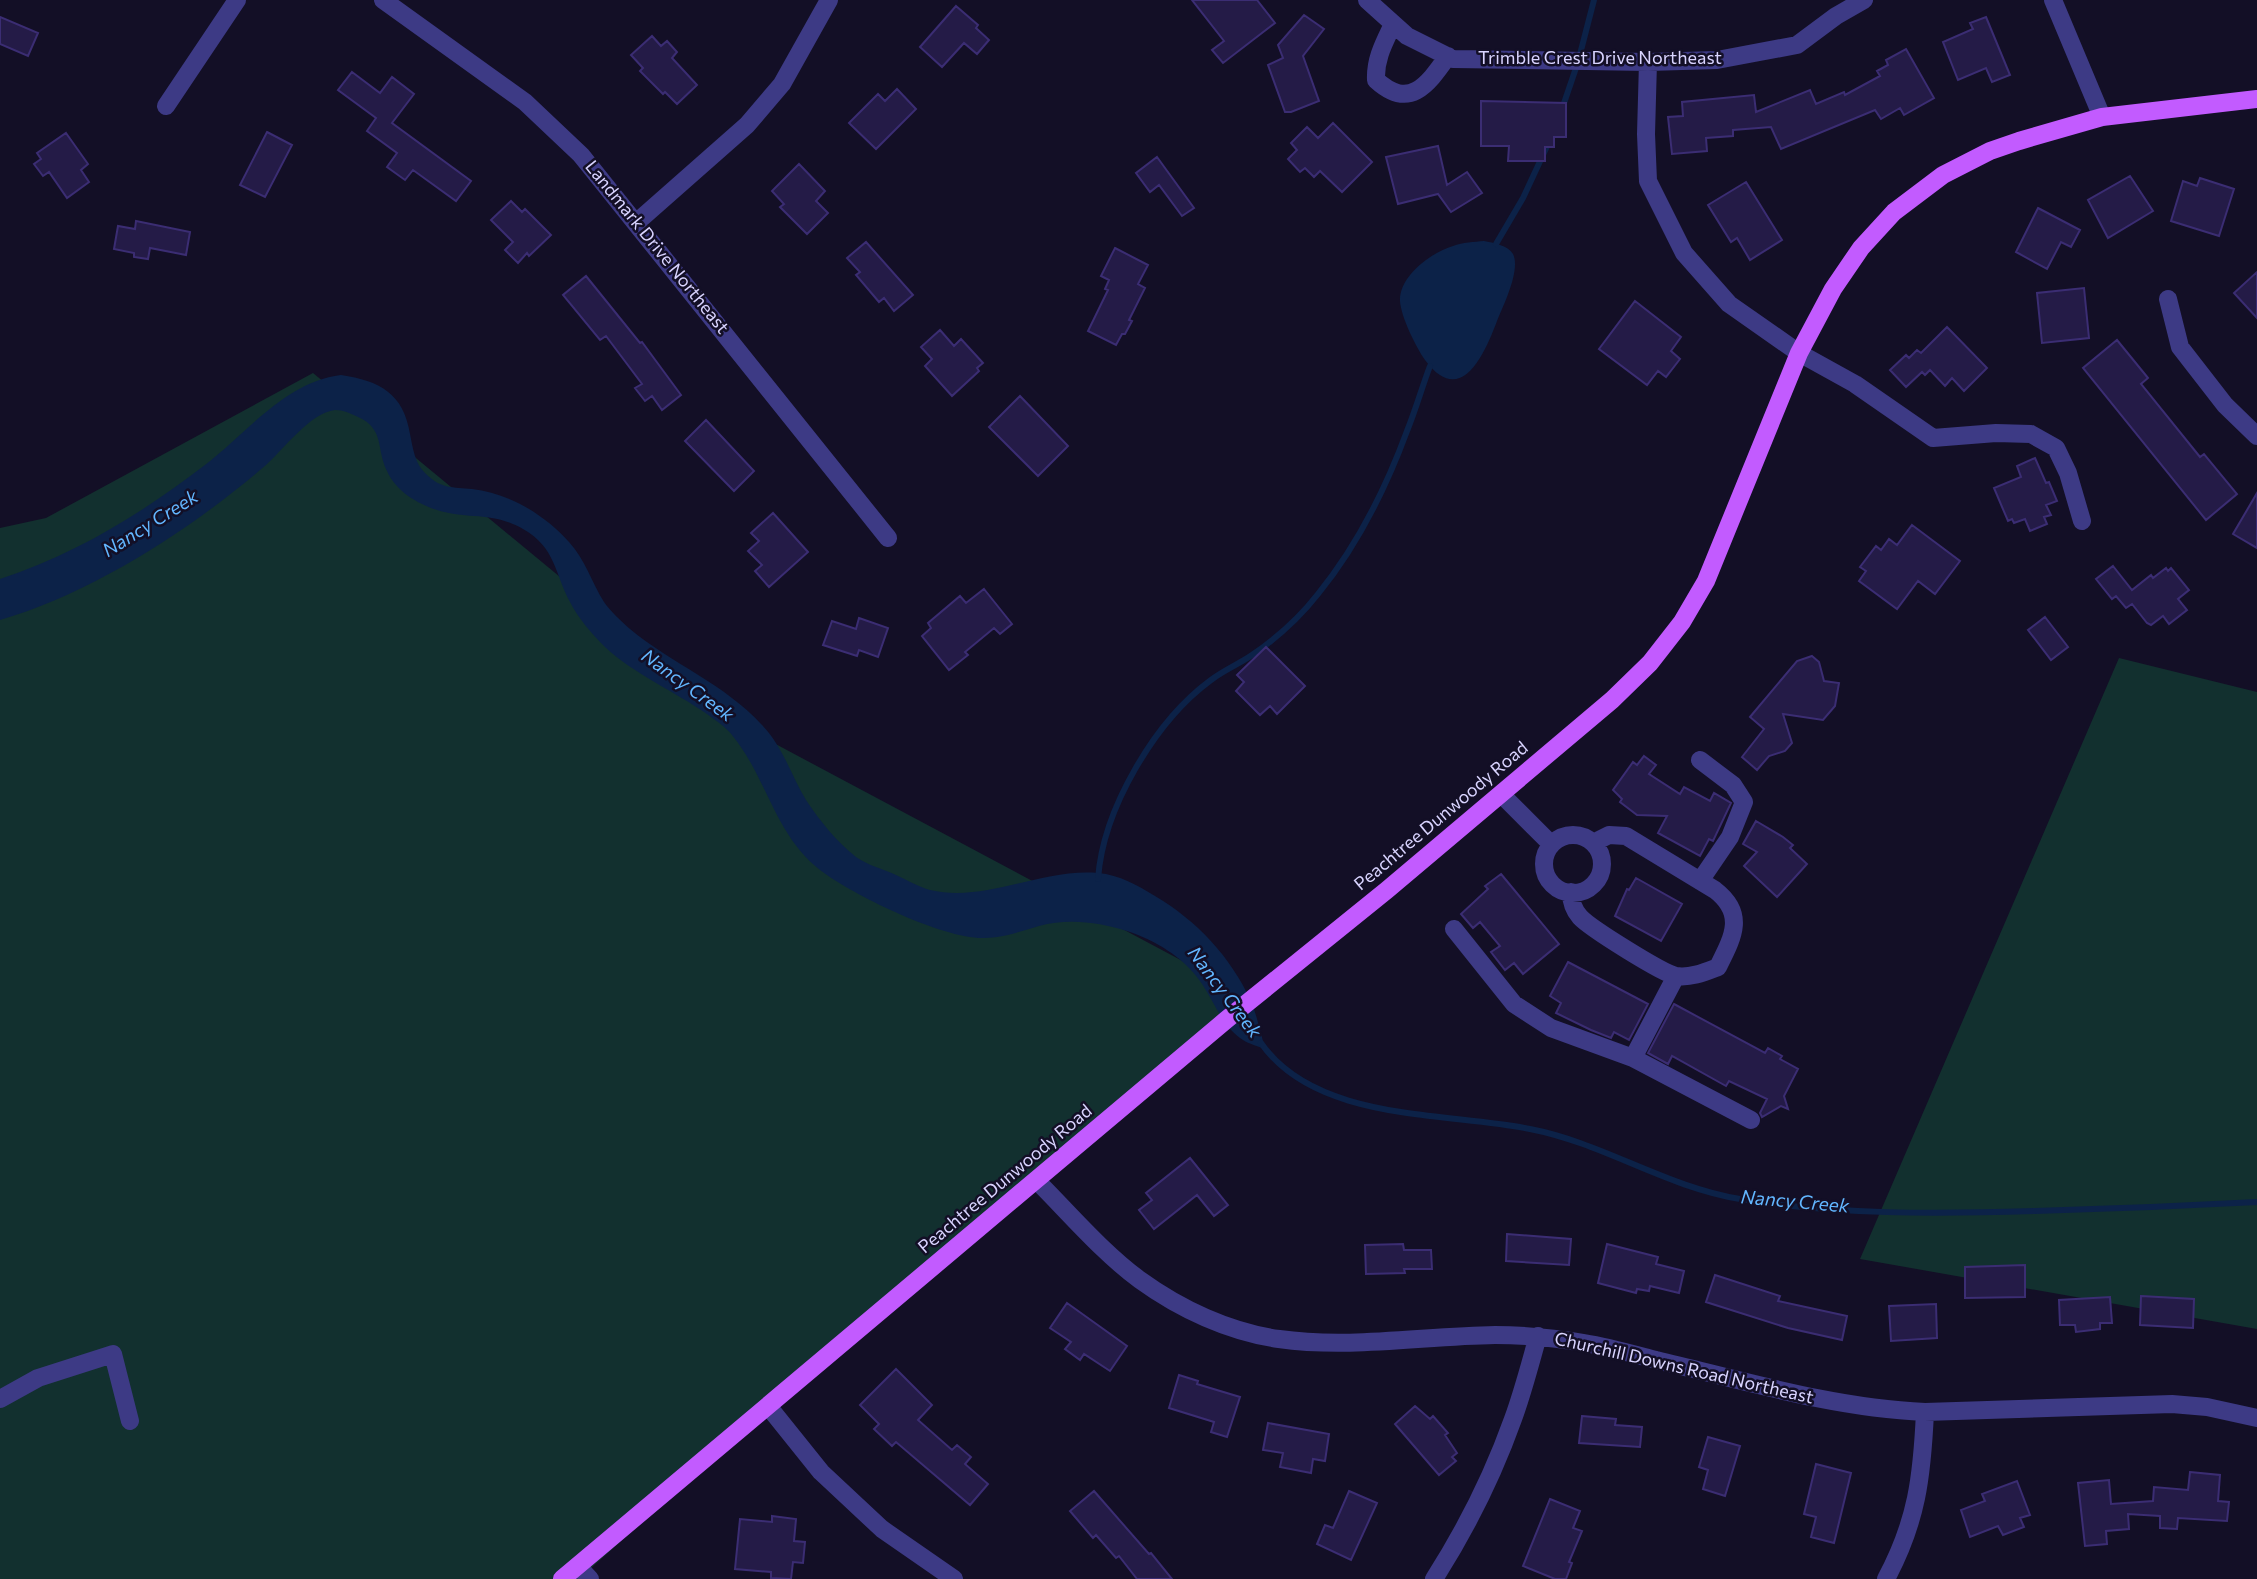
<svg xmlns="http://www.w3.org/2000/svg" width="2257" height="1579" viewBox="0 0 2257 1579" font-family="Commissioner,sans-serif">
<rect width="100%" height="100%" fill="#130f26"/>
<path fill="#12302f" d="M313,373l425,351 514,274 -560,479 -113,102h-579v-1051l46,-10z
M2119,658l138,34v637l-397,-70z"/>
<path fill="#0c2248" d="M1484,241c9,2 24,4 29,13 8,16 -10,52 -16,67 -12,32 -36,88 -72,39 -9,-13 -24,-43 -25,-59 -1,-25 32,-49 53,-55 10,-4 21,-4 31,-5z
M341,375c39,6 62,18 69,59 3,15 5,30 16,40 15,15 27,13 46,15 37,4 73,26 97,53 16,17 23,41 35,60 7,10 17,19 26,27 42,35 95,55 132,96 21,22 29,50 44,75 13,20 31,42 50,57 11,8 27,12 40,18 11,5 23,12 34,15 57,13 111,-22 168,-17 22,2 39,12 57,23 42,25 75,60 96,105 6,15 10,33 14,48 -7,-3 -16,-5 -22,-9 -20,-12 -30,-41 -43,-59 -17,-24 -45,-41 -73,-50 -28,-9 -59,-13 -88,-5 -18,5 -35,12 -55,12 -40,1 -124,-40 -157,-63 -52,-35 -58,-95 -95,-140 -7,-9 -16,-14 -25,-21 -33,-23 -73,-40 -102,-67 -13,-13 -27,-29 -35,-45 -16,-30 -14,-54 -47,-73 -31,-18 -55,-9 -86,-19 -21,-7 -41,-19 -50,-39 -11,-22 -2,-42 -29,-54 -9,-4 -14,-7 -23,-7 -25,3 -51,39 -69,55 -73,63 -173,128 -266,155v-41c76,-25 141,-65 205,-114 42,-32 80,-83 136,-90z"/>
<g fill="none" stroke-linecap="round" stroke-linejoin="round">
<path stroke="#0c2248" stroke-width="6" d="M1562,109l16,-47 16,-62
M1496,244l27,-46 26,-56
M1098,879c5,-70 57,-158 113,-199 13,-10 28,-16 41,-25 25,-17 48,-38 66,-61 39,-48 68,-106 89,-163 9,-22 15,-44 23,-65
M1261,1043c55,79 185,69 269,86 73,14 136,58 210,70 96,16 198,15 295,12 74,-2 148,-5 222,-9"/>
</g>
<path fill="#241b47" stroke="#3b2d73" stroke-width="2" d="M1192,0h65l18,23 -52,40 -11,-13 12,-9z
M956,6l22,19 -2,3 13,12 -12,14 -13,-11 -22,24 -22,-20z
M1304,15l20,14 -21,27 16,45 -28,11h-6l-17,-47 15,-7 -5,-13z
M0,17l38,16 -10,23 -28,-12z
M1986,17l24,58 -18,7 -6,-14 -28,12 -15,-38 30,-13 -3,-6z
M652,36l9,10 6,-5 10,11 -5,6 25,27 -20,19 -12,-12 -2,2 -23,-23 3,-3 -12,-13z
M1906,49l28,49 -30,17 -4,-7 -19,11 -6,-9 -94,39 -10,-22 -38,3v6l-27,2 1,13 -35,3 -4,-37 15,-1 -1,-14 72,-7 2,17 54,-22 6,14 28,-12 1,3 35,-19 -3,-5 11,-6 -2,-5z
M352,72l28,21 12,-16 22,17 -22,29 79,58 -15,20 -43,-31 -8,10 -18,-13 10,-14 -30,-22 9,-13 -38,-28z
M897,89l19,20 -40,40 -27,-26 29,-29 7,7z
M1481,101l85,2v34h-12v10h-9v14h-37l1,-15h-28z
M1333,123l39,39 -30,30 -22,-21 -6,6 -9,-9 -5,4 -12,-13 9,-9 -6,-7 16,-16 11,11z
M267,132l25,13 -27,52 -25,-12z
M66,133l22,31 -7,6 8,12 -22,16 -18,-26 -6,4 -9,-12 7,-5 -4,-6z
M1438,146l9,39 20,-13 15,21 -31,19 -13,-18 -40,10 -12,-47z
M1157,157l37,51 -12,8 -23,-31 -9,7 -14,-19z
M799,164l26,27 -9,10 12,12 -21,21 -27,-27 4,-3 -12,-13z
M2130,176l23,35 -45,27 -20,-38z
M2200,178l34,11 -15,47 -48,-15 12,-40 14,5z
M1746,182l36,58 -32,20 -13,-22 -6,4 -23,-37z
M511,201l11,11 3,-3 26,26 -22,21 -2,-3 -9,10 -13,-13 8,-8 -22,-22z
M2038,208l42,22 -9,17 -10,-5 -14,27 -31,-17z
M136,221l54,11 -4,23 -36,-7 -2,11 -14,-2v-4l-20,-4 4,-23 17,3z
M866,242l47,53 -19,16 -10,-13 -5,4 -23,-27 4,-3 -13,-14z
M1115,248l33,17 -10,19 7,4 -16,32 3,1 -7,13h-3l-6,11 -28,-14 20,-41 -3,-1 4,-9 -8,-4z
M2257,272v46l-23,-25z
M586,276l54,67 2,-1 39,53 -19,15 -10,-14 -7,5 -10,-13 7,-4 -36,-48 -6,4 -37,-45z
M2084,288l5,50 -47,5 -5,-50z
M1635,301l46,36 -10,14 9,8 -14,18 -8,-6 -11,14 -48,-36z
M1947,327l40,41 -23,23 -12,-13 -7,8 -15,-16 -5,5 -3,-3 -16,15 -16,-17 16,-15 3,3 8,-8 4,3z
M940,330l14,16 7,-7 22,24 -6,5 2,3 -27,25 -27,-30 7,-7 -11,-12z
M2117,340l31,38 -7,6 59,73 4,-3 33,40 -31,26 -123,-152z
M1020,396l48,50 -30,30 -49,-49z
M706,420l48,51 -20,20 -49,-50z
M2035,458l11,25 3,-1 8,19 -11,4 5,10 -7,2 3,7 -17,7 -5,-12 -11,4 -2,-4 -4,2 -14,-33 27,-11 -4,-11z
M2257,493v55l-24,-14z
M773,513l35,39 -39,35 -14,-16 7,-6 -14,-14 11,-10 -8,-8z
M1912,525l48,36 -25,33 -17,-13 -21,28 -38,-28 7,-10 -6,-4 16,-21 5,4 8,-11 8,6z
M2113,566l19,24 19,-15 2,3 13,-10 2,3 3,-3 18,22 -11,9 9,11 -18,14 -6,-8 -12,9 -4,-2 -15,-19 -6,4 -10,-12 -4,3 -16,-20z
M984,589l28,35 -12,10 -6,-6 -29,24 3,3 -19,15 -27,-34 9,-8 -3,-5 32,-27 6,7z
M2045,617l23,30 -17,13 -23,-30z
M859,618l29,10 -10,29 -19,-7 -2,6 -34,-11 9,-24 24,8z
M1266,647l39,39 -28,28 -7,-8 -10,9 -24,-24 8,-9 -7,-7z
M1812,656l7,6 5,19 15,2 -4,23 -12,14 -40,-6 9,29 -7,8 -16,5 -12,14 -15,-13 22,-28 -14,-12 47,-56z
M1644,756l12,9 -7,9 31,20 4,-7 26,14 4,-8 17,10 -18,38 -4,-2 -9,17 -42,-23 9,-17 -30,-1 -17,-13 2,-3 -9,-9 20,-28 4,3z
M1756,821l27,16 10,8 -3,3 17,16 -30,33 -33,-31 13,-14 -14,-8z
M1501,874l58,70 -36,30 -9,-11 -9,7 -14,-18 9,-6 -20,-24 -7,6 -12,-14 27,-25 -3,-3z
M1636,878l46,26 -21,37 -46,-25 12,-27 2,1z
M1568,962l80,42 -19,36 -15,-8 -3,6 -20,-8 -35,-17 5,-10 -11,-7z
M1674,1004l91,49 3,-5 14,8 -2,3 18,10 -14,27 4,13 -7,-3 -19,11 -2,-4 7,-14 -38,-18 -3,5 -54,-30 -4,8 -20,-11z
M1190,1158l38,47 -14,11 -17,-21 -43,34 -15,-19 13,-10 -6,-7z
M1507,1234l64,5 -2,26 -63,-4z
M1403,1244l1,6h27l1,19h-28l1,4 -39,1 -1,-29z
M1607,1244l51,13 -2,7 28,7 -5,22 -29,-7 -1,5 -12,-2 -1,4 -38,-10z
M2025,1265v32l-60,1v-31z
M1715,1275l65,21 -2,5 69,15 -5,24 -54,-12 -82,-26z
M2141,1296l53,3 -1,29 -53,-3z
M2110,1297l2,26h-12v6l-24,3 -1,-7h-15l-1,-25z
M1067,1303l60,43 -17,25 -26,-17 -4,6 -15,-11 6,-7 -21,-14z
M1936,1304l1,34 -46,3 -2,-35z
M896,1369l36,36 -14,15 34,30 5,-5 14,12 -6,7 23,20 -18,21 -74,-63 -4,4 -18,-17 5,-5 -19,-19z
M1179,1375l19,6 -1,3 43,13 -13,40 -16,-5 3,-10 -45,-14z
M1415,1406l15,13 3,-3 15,17 -3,2 12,18 -5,4 4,4 -17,14 -44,-51z
M1582,1416l34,3 -1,6 27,2 -2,20 -61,-4z
M1268,1423l61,11 -4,27 -12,-2 -2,14 -31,-6 3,-14 -20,-3z
M1708,1437l32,9 -15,50 -22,-7 5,-19 -9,-3z
M1816,1464l35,9 -17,70 -23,-6 5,-20 -12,-3z
M2190,1472l30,3 -2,26 11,1 -2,19 -49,-3 -1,11 -17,-1v-12l-32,-2 1,15 -23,2 1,13 -22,2 -7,-63 31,-3 2,24 42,-3 1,-14 34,3z
M2017,1481l13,34 -10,3 4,9 -21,8 -5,-9 -28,11 -9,-27 24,-9 -3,-7z
M1094,1491l55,63 2,-1 21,26h-35l-18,-23 -3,2 -20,-23 -3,3 -23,-27z
M1349,1491l28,12 -26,57 -34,-16 8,-19 8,3z
M1550,1499l30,12 -7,17 9,3 -13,31 3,1 -6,16h-11l-32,-13z
M772,1516l24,3 -2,22 11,1 -2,21 -10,-1 -2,17 -20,-1v-6l-36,-3 5,-50 32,3z"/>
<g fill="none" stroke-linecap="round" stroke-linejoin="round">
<path stroke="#3d3a85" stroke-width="18" d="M383,0l142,102 56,53 307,383
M1367,0l40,36 46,23 195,3 69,-2 80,-15 39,-29 28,-16
M2053,0l49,117
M1393,24c-9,19 -18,35 -17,56 34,31 52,4 72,-24
M1648,62l-2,72 2,47 36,72 45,51 70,49 56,31 78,54 63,-5 35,1 25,14 12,25 14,48
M166,106l71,-106
M637,222l110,-97 35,-41 47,-84
M2168,299l12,48 45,58 32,31
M1700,760l33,25 11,17 -14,35 -30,44
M1501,794l50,50
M1544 864a29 29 0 1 1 58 0a29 29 0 1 1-58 0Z
M1571,892c0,10 2,17 9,25 10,11 82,56 96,59 15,2 29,-4 42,-9 15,-30 28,-53 -3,-77l-89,-54 -17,-1 -16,8
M1454,929l60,75 37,24 82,30
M1676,976l-43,82 118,62
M1037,1181c33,33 65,71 103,99 40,29 89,52 139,59 71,10 145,-3 216,-4 30,0 60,3 89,8 25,4 49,11 72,17 89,21 178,48 269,52l247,-8 35,3 50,11
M0,1399l38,-21 75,-24 17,67
M768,1406l53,66 61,57 72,50
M578,1566l12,13
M1434,1579c32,-50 59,-104 79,-160 10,-27 17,-55 25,-83
M1886,1579c31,-58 36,-102 39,-167"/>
<path stroke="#c25bff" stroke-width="18" d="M562,1579l664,-559 161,-130 225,-190 38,-37 32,-41 24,-41 93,-228 34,-64 28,-41 33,-36 49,-37 47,-24 29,-10 83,-24 155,-18"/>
</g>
<g text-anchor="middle" stroke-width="5" stroke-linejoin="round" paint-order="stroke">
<g font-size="18" fill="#d9d4ff" stroke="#130f26">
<text x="1600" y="64">Trimble Crest Drive Northeast</text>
<text transform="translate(657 247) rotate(51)" y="6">Landmark Drive Northeast</text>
<text transform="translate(1441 816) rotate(-40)" y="6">Peachtree Dunwoody Road</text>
<text transform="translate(1005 1179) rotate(-40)" y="6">Peachtree Dunwoody Road</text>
<text transform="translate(1684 1368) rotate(13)" y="6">Churchill Downs Road Northeast</text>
</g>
<g font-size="19" font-style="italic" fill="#62b6ff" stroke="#130f26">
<text transform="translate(150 523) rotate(-32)" y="7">Nancy Creek</text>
<text transform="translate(688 685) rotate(36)" y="7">Nancy Creek</text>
<text transform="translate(1225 992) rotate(53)" y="7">Nancy Creek</text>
<text transform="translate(1795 1201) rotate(5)" y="7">Nancy Creek</text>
</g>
</g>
</svg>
